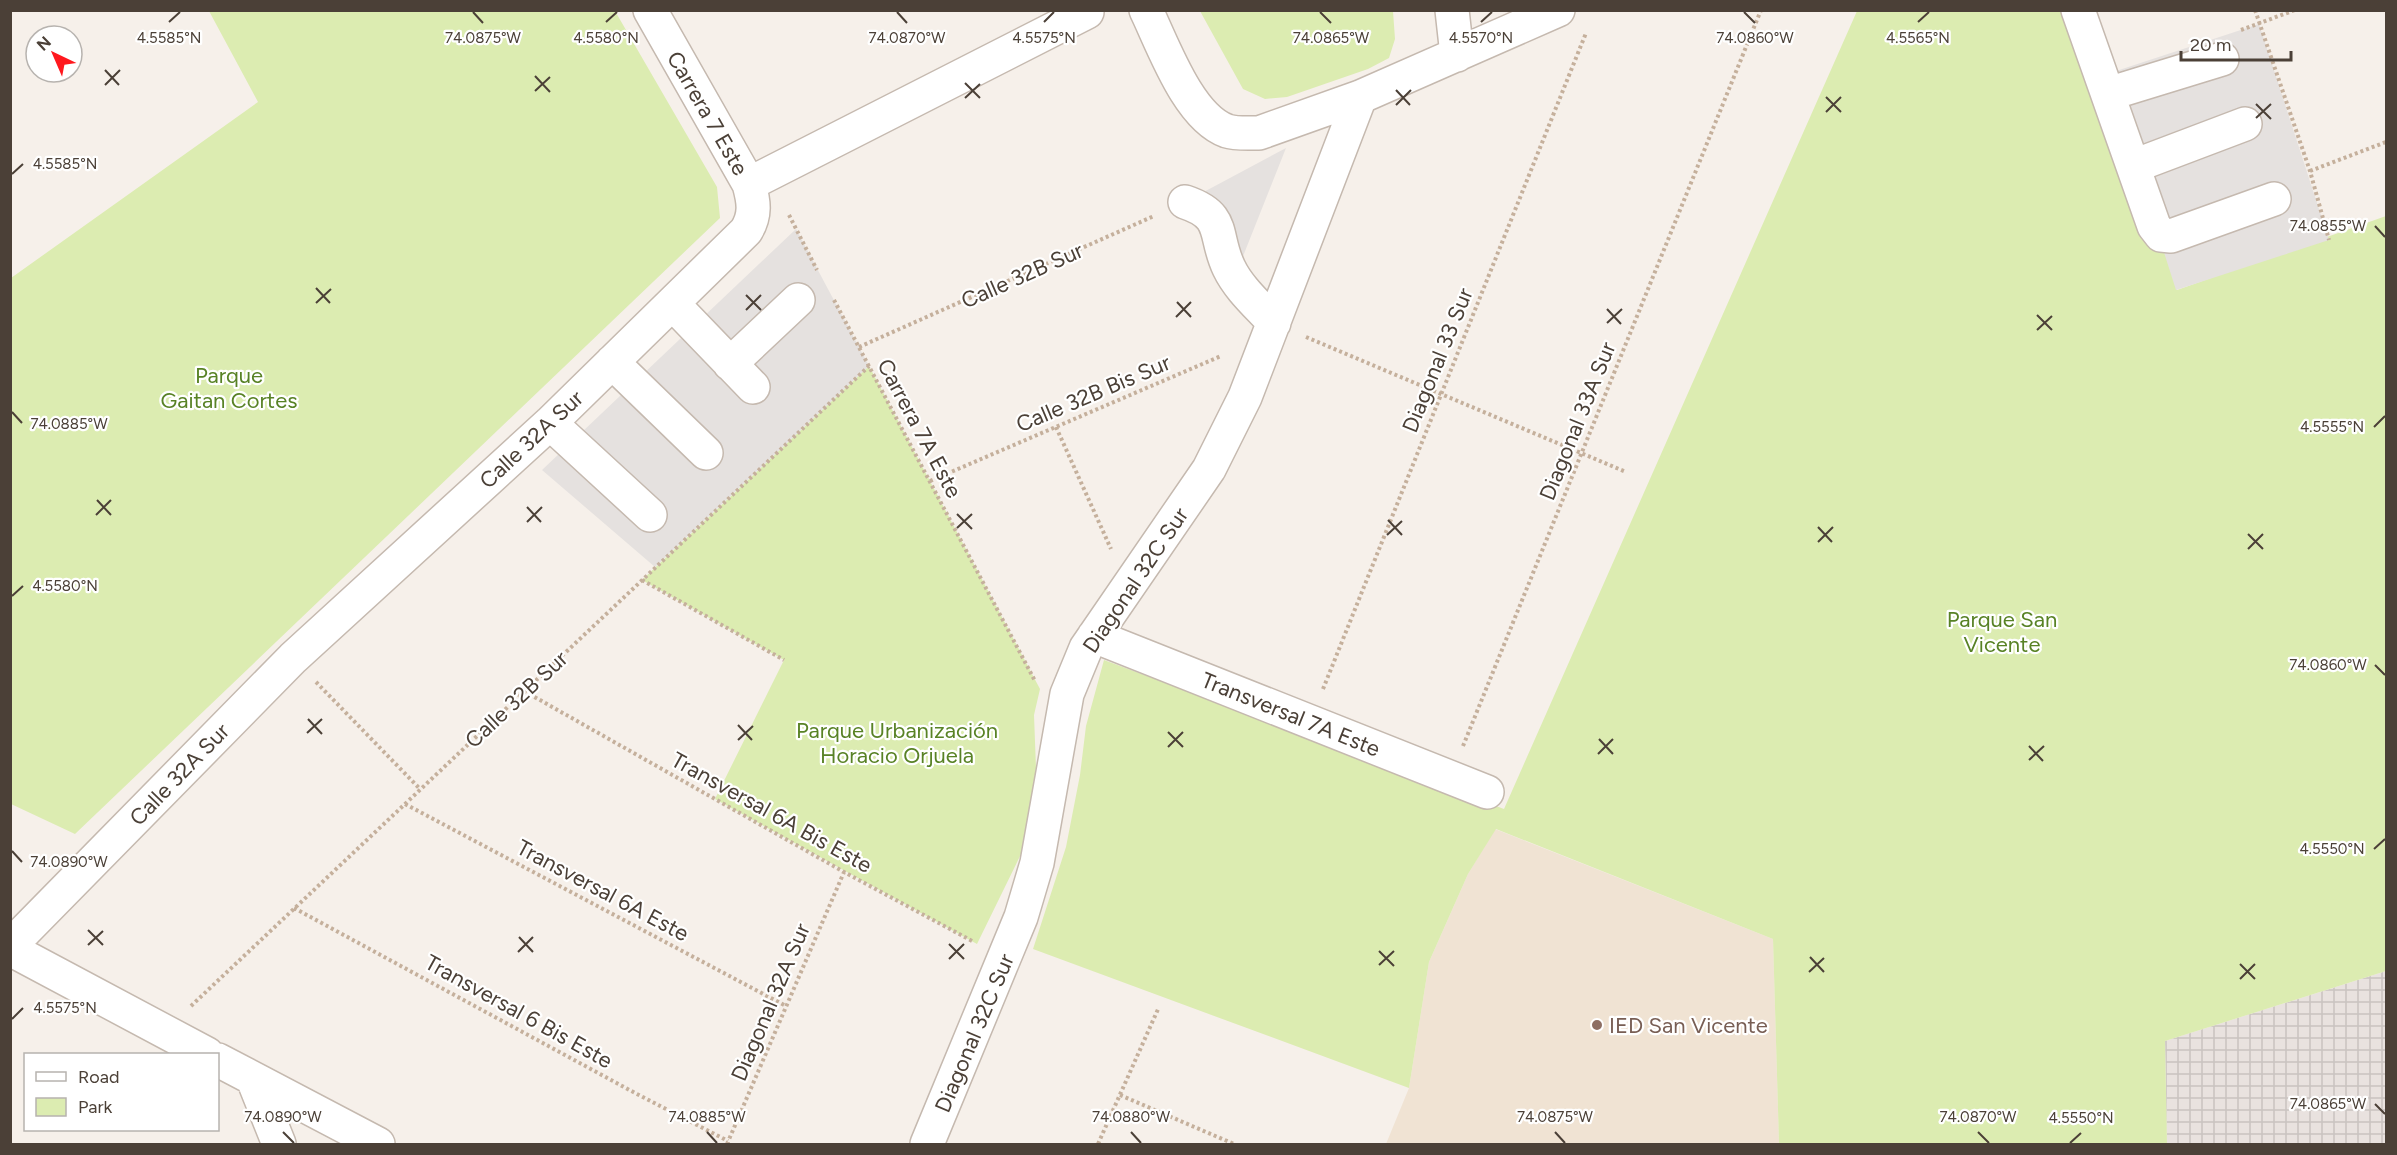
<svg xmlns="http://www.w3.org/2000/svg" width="2397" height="1155" viewBox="0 0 2397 1155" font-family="Figtree,sans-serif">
<defs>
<pattern id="industrial-grid" width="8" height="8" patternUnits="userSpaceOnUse" patternTransform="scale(1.5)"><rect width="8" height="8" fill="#e9e2df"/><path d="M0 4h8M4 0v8" fill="none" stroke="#c9c3c0"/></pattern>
</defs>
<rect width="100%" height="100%" fill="#f6f0ea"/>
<path fill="url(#industrial-grid)" d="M2386,971v173h-219l-2,-103z"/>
<path fill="#f0e3d3" d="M1495,829l278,110 6,205h-393l23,-56 20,-126 39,-88z"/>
<path fill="#dcecb1" d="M209,11h406l102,176 3,31 -645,616 -64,-30v-526l247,-176z
M1200,11h193l2,28 -6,19 -21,11 -81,28 -22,2 -22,-10z
M1857,11h222l28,63 70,216 209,-74v755l-221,70 2,103h-388l-6,-205 -277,-110 -28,45 -39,88 -20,126 -376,-139 33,-102 14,-72 6,-49 18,-66 400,149z
M869,366l171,323 -6,26 2,53 -14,84 -45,92 -262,-145 69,-139 -142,-80z"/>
<path fill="#e5e1df" d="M2259,24l70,216 -153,50 -69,-216z
M1286,148l-58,146 -43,-92z
M796,229l73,137 -214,201 -113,-97z"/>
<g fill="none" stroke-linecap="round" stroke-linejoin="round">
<g stroke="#c5b9af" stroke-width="36">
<path id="minor" d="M1146,10c17,35 42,107 81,121 9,3 21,2 32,2l101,-36 198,-87
M1452,10l5,45
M2078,10l76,216 7,9 10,1 103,-37
M2108,94l114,-35
M2134,166l111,-42
M749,184l338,-172
M1185,202c42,14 28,33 44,66 10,21 30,38 45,55
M673,304l80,83
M612,362l94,91
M730,364l68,-64
M550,423l100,92
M1094,636l393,156
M10,946l283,-288 257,-235 196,-192c10,-16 8,-29 3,-47l-99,-174
M10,949l197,105
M218,1060l160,84
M253,1079l26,65
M927,1144l94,-227 16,-54 30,-169 19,-46 123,-179 36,-72 115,-300"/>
</g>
<path stroke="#c5b09c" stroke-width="4" stroke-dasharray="3 3" stroke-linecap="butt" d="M2255,10l55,161 19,69
M2241,30l54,-20
M2310,171l76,-29
M789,215l28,55
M834,300l201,381
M1306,337l320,135
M859,347l295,-131
M1056,427l55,122
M930,481l291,-125
M642,580l142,80
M316,682l104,107
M1323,689l263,-656
M524,691l320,181 130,70
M1463,746l298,-736
M405,804l381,202
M294,908l341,185 93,48
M191,1006l678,-640
M1120,1095l114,49
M727,1144l117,-272
M1098,1144l61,-137"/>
<use href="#minor" stroke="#fff" stroke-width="33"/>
</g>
<path fill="none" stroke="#4b4037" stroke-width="2" d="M473,12l10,11M897,12l10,11M1320,12l11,11M1744,12l11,11M169,22l11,-10M606,22l11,-10M1044,22l10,-10M1481,22l11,-10M1918,22l11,-10M105,70l14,15M535,76l15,16M965,83l15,15M105,85l15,-15M1396,90l14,15M535,91l15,-14M1826,97l15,15M965,98l15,-14M2256,104l15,15M1396,105l15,-15M1826,112l15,-15M2256,118l15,-14M12,174l11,-10M2375,226l10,11M316,288l14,15M746,295l15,15M1177,302l14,15M316,303l15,-14M1607,309l14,15M746,310l15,-15M2037,315l15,15M1176,317l15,-15M1607,323l15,-14M2037,330l15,-14M12,412l10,11M2374,427l11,-11M97,500l14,15M527,507l14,15M957,514l15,15M96,515l15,-15M1388,520l14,15M527,522l15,-15M1818,527l14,15M957,528l15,-14M2248,534l15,15M1387,535l15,-14M1818,542l15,-15M2248,549l15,-15M12,596l11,-10M2375,665l10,10M308,719l14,15M738,725l14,15M1168,732l15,15M307,733l15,-14M1599,739l14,15M738,740l15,-14M2029,746l14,15M1168,747l15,-15M1598,754l15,-15M2029,760l15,-14M2374,849l11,-10M12,851l10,11M88,930l15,15M519,937l14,15M949,944l15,15M88,945l15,-14M1379,951l15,15M518,952l15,-15M1810,957l14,15M949,959l15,-15M2240,964l15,15M1379,965l15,-14M1809,972l15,-14M2240,979l15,-15M12,1019l11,-11M2375,1104l10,10M283,1132l11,11M707,1132l10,11M1131,1132l10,11M1555,1132l10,11M1978,1132l11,11M2070,1143l11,-10"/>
<circle fill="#8d6e63" stroke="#fff" stroke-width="2" cx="1597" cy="1025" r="6"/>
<g text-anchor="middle" stroke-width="4.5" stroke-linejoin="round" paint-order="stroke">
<g font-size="22" fill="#4b4037" stroke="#fff">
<text transform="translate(708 113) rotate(60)" y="8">Carrera 7 Este</text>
<text transform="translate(1022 275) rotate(-24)" y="8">Calle 32B Sur</text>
<text transform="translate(1437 360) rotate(-68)" y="8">Diagonal 33 Sur</text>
<text transform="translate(1093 393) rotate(-23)" y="8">Calle 32B Bis Sur</text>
<text transform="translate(1577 421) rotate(-68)" y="8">Diagonal 33A Sur</text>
<text transform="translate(920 428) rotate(62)" y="8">Carrera 7A Este</text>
<text transform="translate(531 439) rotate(-43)" y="8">Calle 32A Sur</text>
<text transform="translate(1135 580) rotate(-56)" y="8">Diagonal 32C Sur</text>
<text transform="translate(516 699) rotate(-43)" y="8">Calle 32B Sur</text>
<text transform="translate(1291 714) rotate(22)" y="8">Transversal 7A Este</text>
<text transform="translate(179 774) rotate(-46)" y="8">Calle 32A Sur</text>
<text transform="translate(772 812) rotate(29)" y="8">Transversal 6A Bis Este</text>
<text transform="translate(603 890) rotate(28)" y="8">Transversal 6A Este</text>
<text transform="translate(770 1002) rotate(-67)" y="8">Diagonal 32A Sur</text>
<text transform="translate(519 1011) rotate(29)" y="8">Transversal 6 Bis Este</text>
<text transform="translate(974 1033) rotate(-67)" y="8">Diagonal 32C Sur</text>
</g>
<g font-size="22" fill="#588225" stroke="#fff">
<text x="229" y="383">Parque<tspan x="229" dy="25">Gaitan Cortes</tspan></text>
<text x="2002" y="627">Parque San<tspan x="2002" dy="25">Vicente</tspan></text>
<text x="897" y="738">Parque Urbanización<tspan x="897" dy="25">Horacio Orjuela</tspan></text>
</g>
<g font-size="22" fill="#785e54" stroke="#fff" text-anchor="start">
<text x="1609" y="1033">IED San Vicente</text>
</g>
</g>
<g font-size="15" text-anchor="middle" fill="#4b4037" stroke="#fff" stroke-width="4.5" stroke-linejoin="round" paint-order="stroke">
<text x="169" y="43">4.5585°N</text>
<text x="606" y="43">4.5580°N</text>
<text x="1044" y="43">4.5575°N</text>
<text x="1481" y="43">4.5570°N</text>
<text x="1918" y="43">4.5565°N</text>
<text x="483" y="43">74.0875°W</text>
<text x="907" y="43">74.0870°W</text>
<text x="1331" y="43">74.0865°W</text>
<text x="1755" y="43">74.0860°W</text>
<text x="65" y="169">4.5585°N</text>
<text x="2328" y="231">74.0855°W</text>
<text x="69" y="429">74.0885°W</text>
<text x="2332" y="432">4.5555°N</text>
<text x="65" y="591">4.5580°N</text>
<text x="2328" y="670">74.0860°W</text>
<text x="2332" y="854">4.5550°N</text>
<text x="69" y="867">74.0890°W</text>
<text x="65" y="1013">4.5575°N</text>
<text x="2328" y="1109">74.0865°W</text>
<text x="283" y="1122">74.0890°W</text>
<text x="707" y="1122">74.0885°W</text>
<text x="1131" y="1122">74.0880°W</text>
<text x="1555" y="1122">74.0875°W</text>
<text x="1978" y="1122">74.0870°W</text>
<text x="2081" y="1123">4.5550°N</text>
</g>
<rect width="2397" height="1155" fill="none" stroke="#4b4037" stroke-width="24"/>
<rect x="24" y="1053" width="195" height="78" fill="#ffffff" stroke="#b7b3af" stroke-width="1.5"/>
<rect x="36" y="1072" width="30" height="9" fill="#ffffff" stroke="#b7b3af" stroke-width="1.5"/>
<text x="78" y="1083" font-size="18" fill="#4b4037">Road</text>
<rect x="36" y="1098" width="30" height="18" fill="#dcecb1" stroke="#b7b3af" stroke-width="1.5"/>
<text x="78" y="1113" font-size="18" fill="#4b4037">Park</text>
<g transform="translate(54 54) rotate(316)"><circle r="28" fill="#ffffff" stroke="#b7b3af" stroke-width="1.5"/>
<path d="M0-4.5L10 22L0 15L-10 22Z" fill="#ff181e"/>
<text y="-9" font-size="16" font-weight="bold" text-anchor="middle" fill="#4b4037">N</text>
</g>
<path d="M2181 51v9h110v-9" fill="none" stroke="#4b4037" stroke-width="3"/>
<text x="2190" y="51" font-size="18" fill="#4b4037" stroke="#ffffff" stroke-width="4.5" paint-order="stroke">20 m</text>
</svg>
